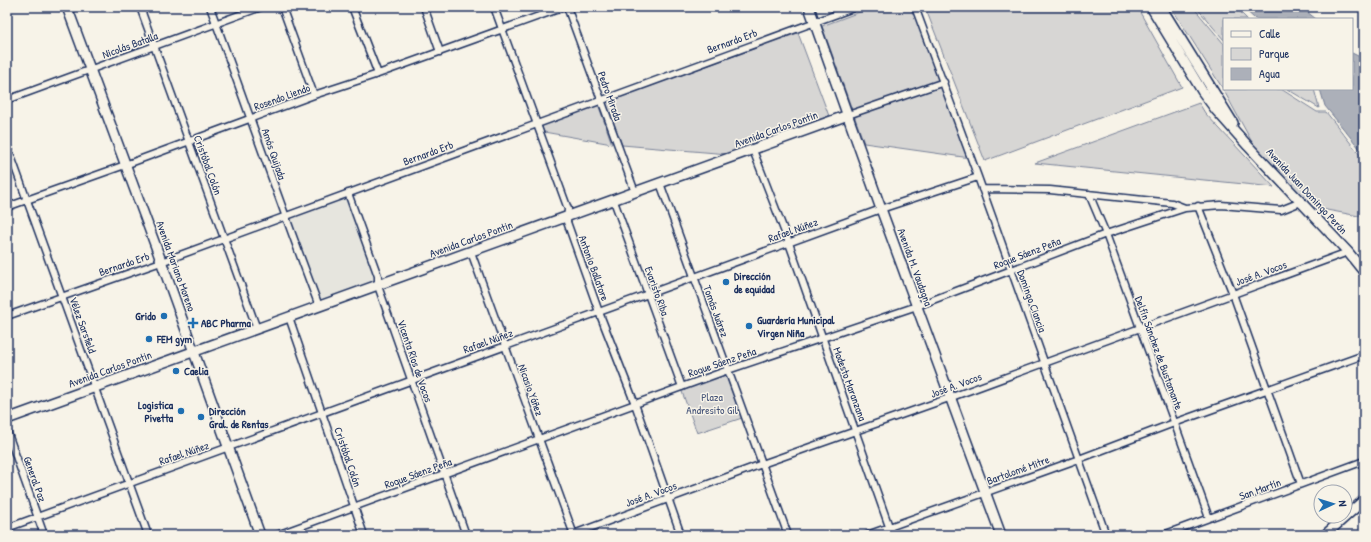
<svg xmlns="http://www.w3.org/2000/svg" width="1371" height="542" viewBox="0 0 1371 542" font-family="'Patrick Hand',sans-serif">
<rect width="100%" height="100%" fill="#f7f3e8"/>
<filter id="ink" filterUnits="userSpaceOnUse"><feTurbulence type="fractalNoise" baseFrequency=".025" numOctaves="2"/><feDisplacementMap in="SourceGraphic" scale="8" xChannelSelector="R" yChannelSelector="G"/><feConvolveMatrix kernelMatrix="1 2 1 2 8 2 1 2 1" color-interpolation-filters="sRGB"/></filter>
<g filter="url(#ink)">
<path fill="#e6e5de" d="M347,196l29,80v5l-57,20 -31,-83z"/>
<path fill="#d7d6d4" stroke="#798299" d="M873,7h39l58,151 -106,-15 -42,-117z
M925,7h212l45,80 -197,74z
M1171,7h22l31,37v45h57l36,23h9l38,48v57l-53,-10 -58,-63 -30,-55z
M1196,7h39l12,12h-23v21z
M798,33l31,83 -101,38 -106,-9 -16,-43z
M1287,89h27l5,19z
M1199,103l6,10 69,74 -239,-24z
M598,104l14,40 -68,-12 -3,-7z
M725,373l17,45 -45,15 -16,-44z"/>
<path fill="#acb0b9" stroke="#727c95" d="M1242,7h59l15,12h-61z
M1352,53l12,6v95l-39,-48 -5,-17h32z"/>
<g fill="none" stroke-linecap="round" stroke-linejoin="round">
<g stroke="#1b2f5e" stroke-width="9">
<path id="minor" d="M140,7l117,322
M210,7c37,100 71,200 109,299
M282,7l32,88
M352,7l26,67
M424,7l16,45
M494,7l74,202 -1,13 32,90 36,92 46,131
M567,7l68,185
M915,7l63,170 128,358
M7,100l254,-93
M848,115l96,-33
M7,145l141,390
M753,150l36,93 103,292
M660,183l128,352
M982,189l68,1 122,13 13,5
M348,193l30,83v10l88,249
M1089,194l17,40 103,284
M614,201l68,186
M1198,206l35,88 68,190
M7,207l118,-42 189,-70 64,-21 186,-67
M471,252l103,283
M7,316l154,-54 695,-255
M289,317l75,218
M7,431l37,104
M7,528l874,-319 97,-32
M277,535l451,-165 189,-64 189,-72 79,-26 36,-3 60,5 20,-8
M571,535l191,-71 187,-66 399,-146
M867,535l212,-76 95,-36 190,-68
M1163,535l201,-74"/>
</g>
<g stroke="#1b2f5e" stroke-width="12">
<path id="secondary" d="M67,7l89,240 104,288
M809,7l72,202 120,326
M1151,7l51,84 14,19 32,36 100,106 16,20
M1161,7l72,116
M7,419l841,-304
M1325,535l39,-35"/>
</g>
<use href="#minor" stroke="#f7f3e8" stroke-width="6"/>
<use href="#secondary" stroke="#f7f3e8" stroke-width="9"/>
</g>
</g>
<g fill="#1f6fb2" stroke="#f7f3e8" stroke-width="1.5">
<circle cx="726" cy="282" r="4"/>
<circle cx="164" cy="316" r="4"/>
<path d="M191 317h4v4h4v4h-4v4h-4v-4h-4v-4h4z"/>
<circle cx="749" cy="326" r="4"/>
<circle cx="149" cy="339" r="4"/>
<circle cx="176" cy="371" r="4"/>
<circle cx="181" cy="411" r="4"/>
<circle cx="201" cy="417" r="4"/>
</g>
<g text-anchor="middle" stroke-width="3" stroke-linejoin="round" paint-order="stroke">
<g font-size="11" fill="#1b2f5e" stroke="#f7f3e8">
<text transform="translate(732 41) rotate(-20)" y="4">Bernardo Erb</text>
<text transform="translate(130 45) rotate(-20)" y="4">Nicolás Batalla</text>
<text transform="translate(610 96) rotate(70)" y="4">Pedro Mirada</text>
<text transform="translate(282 97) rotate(-20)" y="4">Rosendo Liendo</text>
<text transform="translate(776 129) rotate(-20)" y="4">Avenida Carlos Pontin</text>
<text transform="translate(428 153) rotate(-20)" y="4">Bernardo Erb</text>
<text transform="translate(274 154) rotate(71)" y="4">Amós Quijada</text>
<text transform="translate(208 165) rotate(70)" y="4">Cristóbal Colón</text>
<text transform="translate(1307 191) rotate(47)" y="4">Avenida Juan Domingo Perón</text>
<text transform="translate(793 230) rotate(-20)" y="4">Rafael Núñez</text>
<text transform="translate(471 239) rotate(-20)" y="4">Avenida Carlos Pontin</text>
<text transform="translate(1027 253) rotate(-21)" y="4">Roque Sáenz Peña</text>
<text transform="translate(124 264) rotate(-19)" y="4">Bernardo Erb</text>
<text transform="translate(176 266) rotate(70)" y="4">Avenida Mariano Moreno</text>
<text transform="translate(915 267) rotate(70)" y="4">Avenida M. Vaudagna</text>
<text transform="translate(594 268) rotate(70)" y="4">Antonio Ballatore</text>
<text transform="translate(1261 273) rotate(-20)" y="4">José A. Vocos</text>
<text transform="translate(657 291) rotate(70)" y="4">Evaristo Riba</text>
<text transform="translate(1032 301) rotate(70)" y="4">Domingo Ciancia</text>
<text transform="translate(716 311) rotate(70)" y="4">Tomás Juárez</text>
<text transform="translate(83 325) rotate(70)" y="4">Vélez Sarsfield</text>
<text transform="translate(488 341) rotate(-20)" y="4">Rafael Núñez</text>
<text transform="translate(1159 353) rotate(70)" y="4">Delfín Sánchez de Bustamante</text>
<text transform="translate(415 361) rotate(71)" y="4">Vicenta Ríos de Vocos</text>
<text transform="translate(722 362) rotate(-19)" y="4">Roque Sáenz Peña</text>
<text transform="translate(110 369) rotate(-20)" y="4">Avenida Carlos Pontin</text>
<text transform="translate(850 384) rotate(70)" y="4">Modesto Maranzana</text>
<text transform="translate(956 385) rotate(-20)" y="4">José A. Vocos</text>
<text transform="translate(531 390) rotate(70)" y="4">Nicasio Yáñez</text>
<text transform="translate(184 453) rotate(-19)" y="4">Rafael Núñez</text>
<text transform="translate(348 457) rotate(71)" y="4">Cristóbal Colón</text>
<text transform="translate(1018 470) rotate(-20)" y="4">Bartolomé Mitre</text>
<text transform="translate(418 473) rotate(-20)" y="4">Roque Sáenz Peña</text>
<text transform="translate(35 479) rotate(70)" y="4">General Paz</text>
<text transform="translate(1260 489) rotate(-20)" y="4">San Martín</text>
<text transform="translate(651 494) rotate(-20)" y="4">José A. Vocos</text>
</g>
<g font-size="11" font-weight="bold" fill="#1b2f5e" stroke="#f7f3e8" text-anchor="start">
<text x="734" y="280">Dirección<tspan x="734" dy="13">de equidad</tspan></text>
<text x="156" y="320" text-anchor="end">Grido</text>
<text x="757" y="324">Guardería Municipal<tspan x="757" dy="13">Virgen Niña</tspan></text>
<text x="201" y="327">ABC Pharma</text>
<text x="157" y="343">FEM gym</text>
<text x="184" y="375">Caelia</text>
<text x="173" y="409" text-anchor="end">Logistica<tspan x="173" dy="13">Pivetta</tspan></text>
<text x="209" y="415">Dirección<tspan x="209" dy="13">Gral. de Rentas</tspan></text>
</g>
<g font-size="11" fill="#415076" stroke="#f7f3e8">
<text x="712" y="401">Plaza<tspan x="712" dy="13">Andresito Gil</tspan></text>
</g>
</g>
<rect width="1371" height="542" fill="none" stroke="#f7f3e8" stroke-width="24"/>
<rect x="12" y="12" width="1347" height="518" fill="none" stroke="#1b2f5e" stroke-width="1.5" filter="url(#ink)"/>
<rect x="1223" y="18" width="130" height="72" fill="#f7f3e8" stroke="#9fa5b1"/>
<rect x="1231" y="31" width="20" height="6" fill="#f7f3e8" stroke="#9fa5b1"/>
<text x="1259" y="38" font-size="12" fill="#1b2f5e">Calle</text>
<rect x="1231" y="48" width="20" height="12" fill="#d7d6d4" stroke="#9fa5b1"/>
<text x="1259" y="58" font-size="12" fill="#1b2f5e">Parque</text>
<rect x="1231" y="68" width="20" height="12" fill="#acb0b9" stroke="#9fa5b1"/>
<text x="1259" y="78" font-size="12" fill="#1b2f5e">Agua</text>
<g transform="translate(1333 504) rotate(86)"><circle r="19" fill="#f7f3e8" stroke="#9fa5b1"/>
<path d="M0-3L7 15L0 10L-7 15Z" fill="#1f6fb2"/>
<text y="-6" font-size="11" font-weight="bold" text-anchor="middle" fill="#1b2f5e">N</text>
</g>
</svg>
